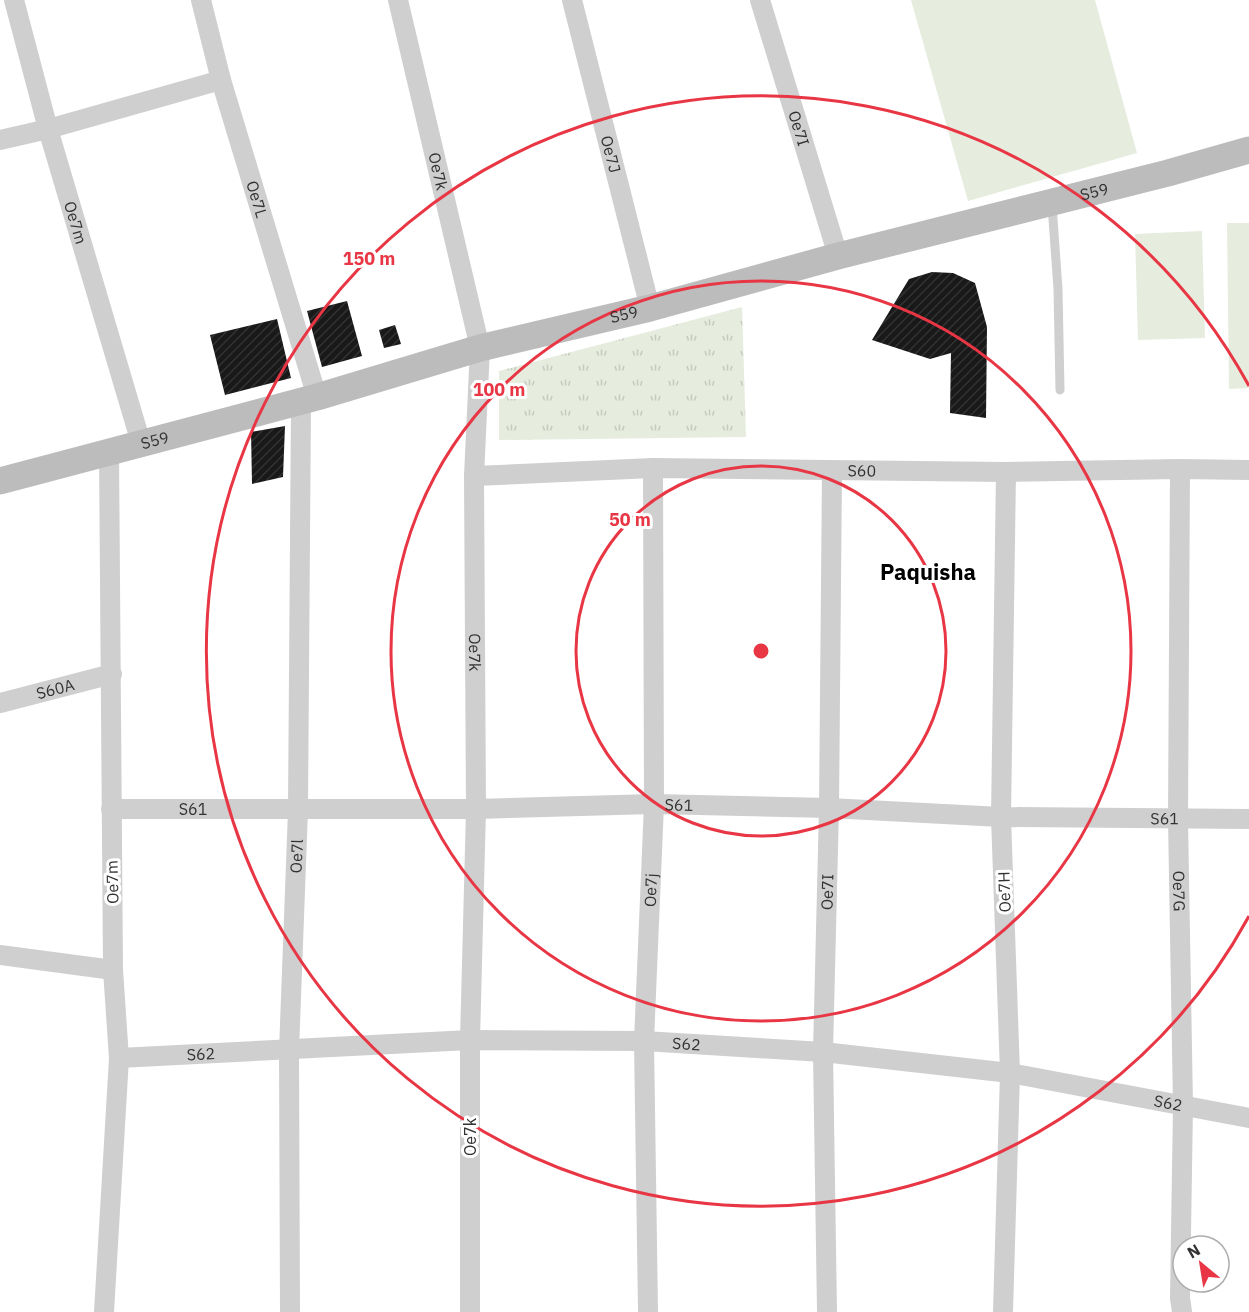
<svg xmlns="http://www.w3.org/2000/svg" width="1249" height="1312" viewBox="0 0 1249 1312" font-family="'IBM Plex Sans',sans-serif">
<defs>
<pattern id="park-tufts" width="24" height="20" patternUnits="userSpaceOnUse" patternTransform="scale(1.5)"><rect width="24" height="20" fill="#e6ecde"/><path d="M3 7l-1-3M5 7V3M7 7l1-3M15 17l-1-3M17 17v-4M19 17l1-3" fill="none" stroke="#c6cbbf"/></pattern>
<pattern id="building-hatch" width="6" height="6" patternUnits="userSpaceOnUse" patternTransform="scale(1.5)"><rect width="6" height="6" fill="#191919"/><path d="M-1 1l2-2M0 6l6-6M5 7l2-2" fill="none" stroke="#323232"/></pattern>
</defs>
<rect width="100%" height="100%" fill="#fff"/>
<path fill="#e6ecde" d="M911,0h184l42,153 -169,48z
M1227,223h22v165l-20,1z
M1202,231l3,107 -67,2 -3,-106z"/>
<path fill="url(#park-tufts)" d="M742,307l4,130 -247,3v-69z"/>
<path fill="url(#building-hatch)" d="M932,272l21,1 22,10 12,44 -1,91 -36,-5 1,-60 -21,6 -58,-19 37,-61z
M347,301l15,55 -40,11 -15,-56z
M277,319l14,59 -66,17 -15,-60z
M395,325l6,19 -17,4 -5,-18z
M285,426l-2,51 -31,7 -1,-52z"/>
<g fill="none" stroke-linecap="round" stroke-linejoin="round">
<path stroke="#cfcfcf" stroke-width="9" d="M1052,205l6,84 2,101"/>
<g stroke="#cfcfcf" stroke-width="20">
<path id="s1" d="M14,0l34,129 93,314"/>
<path id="s2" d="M201,0l20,80 96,317"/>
<path id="s3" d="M398,0l82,348 -6,128 2,333 -6,231v272"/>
<path id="s4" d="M572,0l78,308"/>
<path id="s5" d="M760,0l78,256"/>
<path d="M0,140l48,-11 173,-49"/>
<path id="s6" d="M1180,469l-2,350 5,287 -3,192 2,14"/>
<path id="s7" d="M474,476l179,-8 353,4 174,-3 69,1"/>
<path id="s8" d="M0,703l112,-29"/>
<path id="s9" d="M111,809h365l178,-5 175,4 172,9 248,2"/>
<path d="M0,955l113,15"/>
<path id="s10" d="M119,1058l351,-18 174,1 179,11 187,21 239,45"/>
<path d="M104,1312l15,-254 -6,-88 -4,-518"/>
<path id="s11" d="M290,1312l-1,-261 9,-241 3,-408"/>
<path id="s12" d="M648,1312l-4,-271 10,-237 -1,-336"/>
<path id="s13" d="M827,1312l-4,-260 6,-244 3,-337"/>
<path d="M1003,1312l7,-239 -9,-256 5,-345"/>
</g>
<path stroke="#bcbcbc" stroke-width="27" id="s14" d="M0,481l317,-84 163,-49 170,-40 188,-52 330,-83 81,-23"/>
</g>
<g fill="none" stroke="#e83644" stroke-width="3">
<circle cx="761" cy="651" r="185"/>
<circle cx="761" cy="651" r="370"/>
<path d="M1249 916A555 555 0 1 1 1249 386"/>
</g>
<g text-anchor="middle" stroke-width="6" stroke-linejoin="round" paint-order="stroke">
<g font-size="16" fill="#323232" stroke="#fff">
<text dy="6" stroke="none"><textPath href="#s5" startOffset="134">Oe7I</textPath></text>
<text dy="6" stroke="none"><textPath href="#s4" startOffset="159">Oe7J</textPath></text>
<text dy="6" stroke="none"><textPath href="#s3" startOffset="176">Oe7k</textPath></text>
<text dy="6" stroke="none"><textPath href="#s14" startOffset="1132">S59</textPath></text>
<text dy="6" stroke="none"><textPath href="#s2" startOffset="207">Oe7L</textPath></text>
<text dy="6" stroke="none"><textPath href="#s1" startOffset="231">Oe7m</textPath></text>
<text dy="6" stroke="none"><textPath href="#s14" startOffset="646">S59</textPath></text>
<text dy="6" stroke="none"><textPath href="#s14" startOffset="160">S59</textPath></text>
<text dy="6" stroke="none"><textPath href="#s7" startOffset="388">S60</textPath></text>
<text dy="6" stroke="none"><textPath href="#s3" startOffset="662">Oe7k</textPath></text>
<text dy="6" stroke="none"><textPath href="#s8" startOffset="57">S60A</textPath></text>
<text dy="6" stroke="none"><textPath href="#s9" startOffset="568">S61</textPath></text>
<text dy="6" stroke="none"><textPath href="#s9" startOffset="82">S61</textPath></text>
<text dy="6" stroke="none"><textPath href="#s9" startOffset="1054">S61</textPath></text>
<text dy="6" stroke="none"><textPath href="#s11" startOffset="456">Oe7l</textPath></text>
<text transform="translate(112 882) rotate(-91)" y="6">Oe7m</text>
<text dy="6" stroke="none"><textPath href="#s12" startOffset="422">Oe7j</textPath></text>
<text dy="6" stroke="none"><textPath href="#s6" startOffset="422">Oe7G</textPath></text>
<text dy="6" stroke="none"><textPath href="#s13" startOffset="420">Oe7I</textPath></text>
<text transform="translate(1004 892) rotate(-92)" y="6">Oe7H</text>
<text dy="6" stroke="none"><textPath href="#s10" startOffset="568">S62</textPath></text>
<text dy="6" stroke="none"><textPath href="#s10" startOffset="82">S62</textPath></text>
<text dy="6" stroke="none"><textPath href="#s10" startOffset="1054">S62</textPath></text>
<text transform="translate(470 1137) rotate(-90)" y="6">Oe7k</text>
</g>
<g font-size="22" font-weight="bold" fill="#000" stroke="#fff">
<text x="928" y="580">Paquisha</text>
</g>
</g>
<circle cx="761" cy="651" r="9" fill="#e83644" stroke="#fff" stroke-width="3"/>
<g font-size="18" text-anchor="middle" font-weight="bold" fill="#e83644" stroke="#fff" stroke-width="6" stroke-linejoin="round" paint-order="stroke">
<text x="369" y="265">150 m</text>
<text x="499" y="396">100 m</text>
<text x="630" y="526">50 m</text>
</g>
<g transform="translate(1201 1264) rotate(330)"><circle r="28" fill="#ffffff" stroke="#adadad" stroke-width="1.5"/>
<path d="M0-4.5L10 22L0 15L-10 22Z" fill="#e83644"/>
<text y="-9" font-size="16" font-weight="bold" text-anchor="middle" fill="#323232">N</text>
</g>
</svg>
